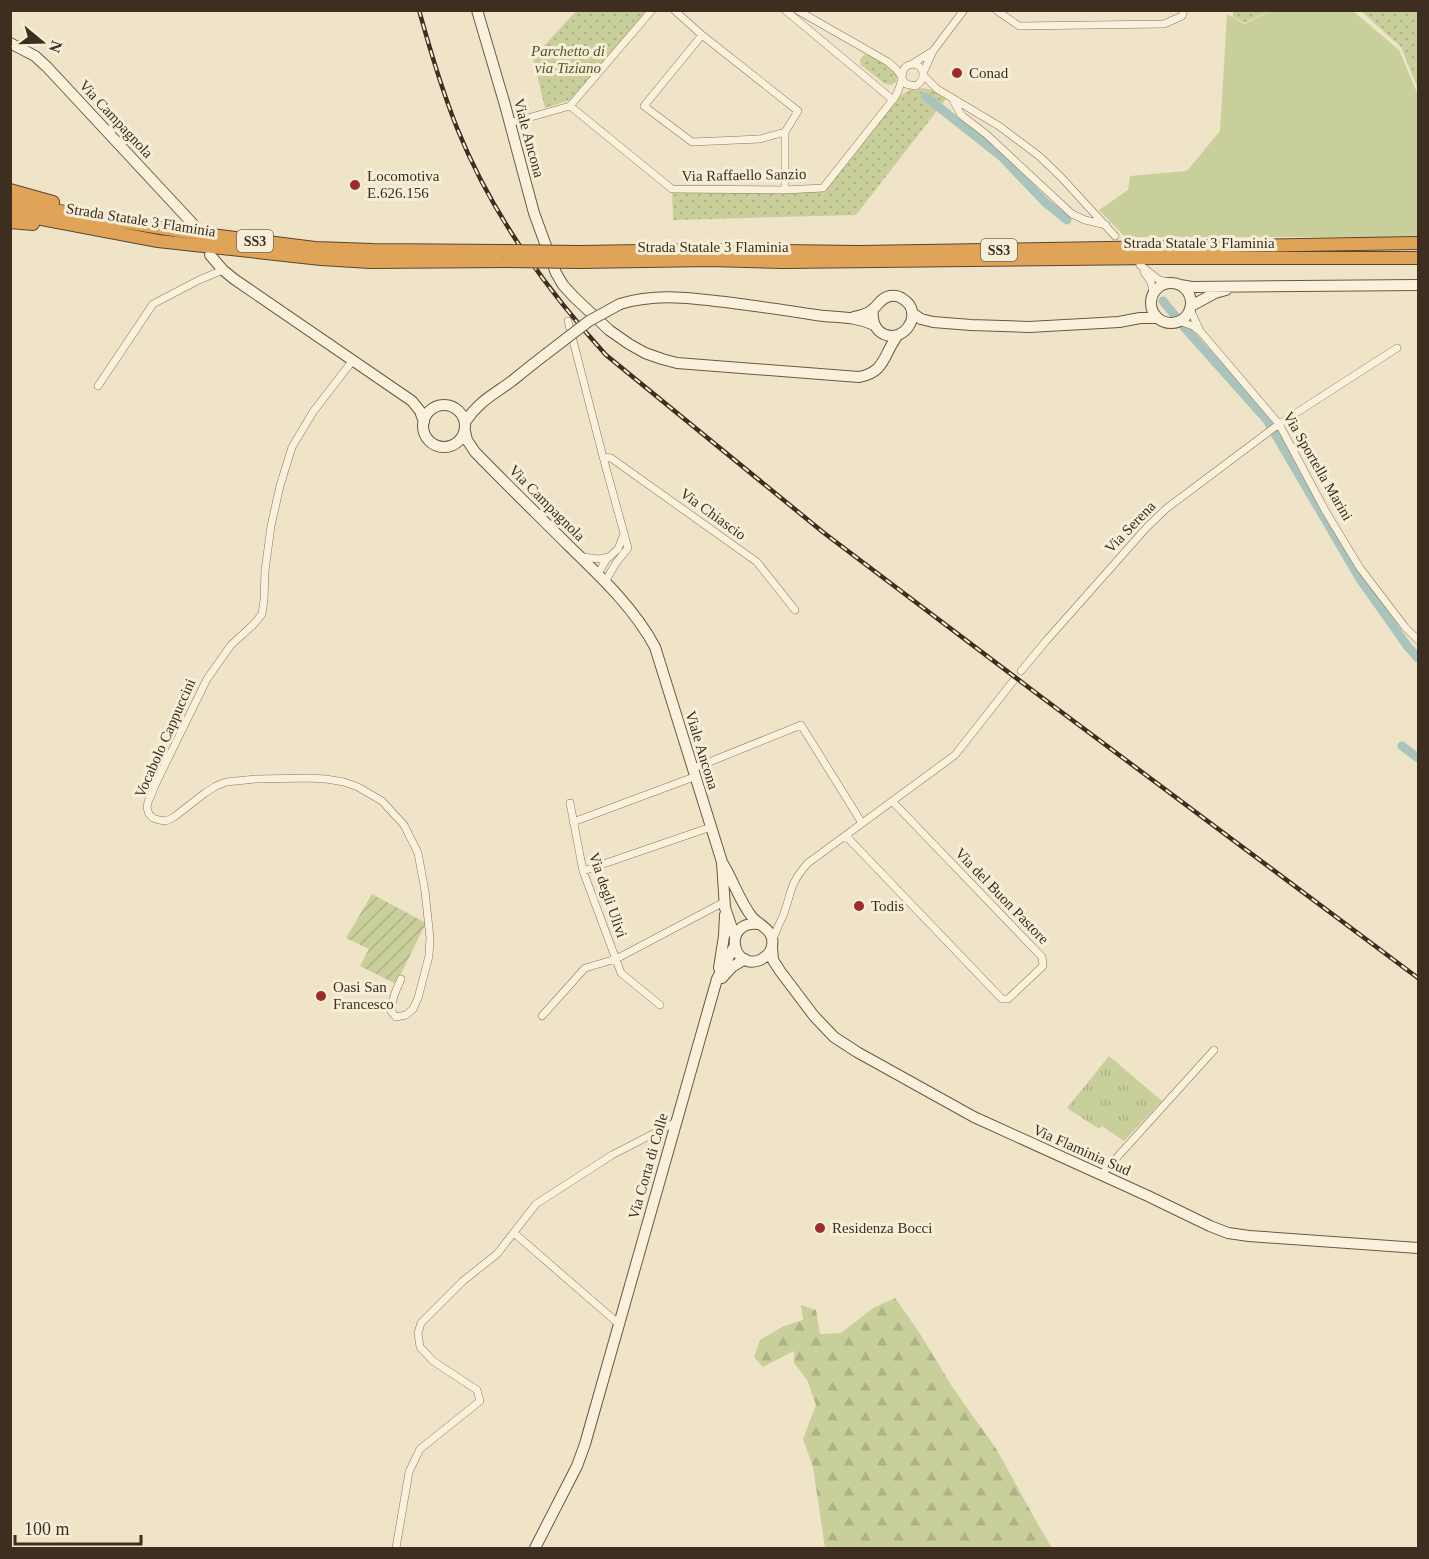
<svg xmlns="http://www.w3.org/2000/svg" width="1429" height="1559" viewBox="0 0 1429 1559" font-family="'Times New Roman',serif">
<defs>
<pattern id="grass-tufts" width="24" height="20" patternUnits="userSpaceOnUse" patternTransform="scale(1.5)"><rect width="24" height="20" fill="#c9cf9b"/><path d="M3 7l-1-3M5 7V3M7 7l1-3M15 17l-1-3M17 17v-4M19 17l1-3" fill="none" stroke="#aeb285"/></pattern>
<pattern id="forest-firs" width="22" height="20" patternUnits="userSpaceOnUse" patternTransform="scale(1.5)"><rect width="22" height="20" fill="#c9cf9b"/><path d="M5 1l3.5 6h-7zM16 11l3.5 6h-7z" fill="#aeb285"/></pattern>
<pattern id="park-dots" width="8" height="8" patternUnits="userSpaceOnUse" patternTransform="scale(1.5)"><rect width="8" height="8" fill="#c9cf9b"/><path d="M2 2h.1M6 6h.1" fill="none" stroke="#aeb285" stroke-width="1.8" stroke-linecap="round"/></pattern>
<pattern id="garden-furrows" width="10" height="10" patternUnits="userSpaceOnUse" patternTransform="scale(1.5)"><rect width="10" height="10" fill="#c9cf9b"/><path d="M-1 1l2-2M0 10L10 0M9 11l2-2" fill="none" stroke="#aeb285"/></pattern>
</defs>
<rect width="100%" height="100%" fill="#f0e4c8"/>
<path fill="url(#grass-tufts)" d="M1109,1056l53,45 -38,40 -22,-15 -3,3 -32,-21z"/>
<path fill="url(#forest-firs)" d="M895,1298l22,31 36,59 44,62 43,78 12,20h-227l-12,-81 -10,-28 13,-34 -9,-25 -13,-17v-12l-31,16 -9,-10 6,-17 24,-14 19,-6 -2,-15 15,5 4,24 21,-1 32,-25z"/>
<path fill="url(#park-dots)" d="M649,10l-79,90 -25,8 -12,-50 43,-47z
M1233,11v-1l36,1 -25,12 -11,-6z
M1361,11h57v78l-17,-42z
M864,55h4l27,15 2,5 -1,7 -5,3 -6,-1 -24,-19 -1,-5z
M922,88l11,2 13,9 -90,116 -183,5 -1,-30 151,-1 73,-91 15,-9z"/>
<path fill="url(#garden-furrows)" d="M372,894l54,29 -30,61 -36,-18 9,-17 -23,-11z"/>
<path fill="#c9cf9b" d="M1270,11h83l46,39 19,45v142h-293l-26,-27 29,-20 2,-14 57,-5 33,-40 7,-117 17,10z"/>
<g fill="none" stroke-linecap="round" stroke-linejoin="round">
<path stroke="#a9c4bc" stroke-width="9" d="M926,97l76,60 43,45 22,18
M1163,301l13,16
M1184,327l83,93 93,159 48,68 10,11
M1402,746l16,12"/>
<g stroke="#8d765c" stroke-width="8">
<path id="street" d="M674,10l28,25 96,76 -13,21 -25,7 -68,3 -48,-36 58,-71
M785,10l108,90
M797,10l91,52 8,7 6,8
M996,10l23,16 145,-2 18,-8 2,-6
M912,64l21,-13
M923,73l10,-22 31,-41
M924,76l13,13 62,37 40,30 21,20 55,60
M952,98l9,17 25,19 86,80 13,6 21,5
M570,106l82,-96
M510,123l60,-17 102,83 113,1 38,-2 72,-91c3,-5 5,-10 6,-15 2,-6 0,-14 8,-17 14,-4 20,14 6,21l-9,-2 -4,-5
M785,190v-58
M1140,265l19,15 9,2
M1144,272l7,10 2,10
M1190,309l10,22 79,93 47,88 34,56 45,59 13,13
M568,321l35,136 25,91 -12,15 -11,19
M1179,321l14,5 5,4
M353,360l-40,52 -21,35 -12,39 -9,40 -6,45 -1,29 -2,14 -8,10 -23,21 -24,34 -50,102 -9,21 -1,6 2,6 4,4 6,2 7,1 8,-4 31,-24 11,-7 10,-4 30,-3 53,-1 17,1 18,3 14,5 24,14 22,24 14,28 7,38 5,47 -1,18 -11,42 -5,11 -7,6 -10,2 -5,-6c1,-12 5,-21 10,-32
M98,386l55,-82 46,-24 24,-10
M603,457l8,1 146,104 38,48
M583,557l16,2 10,-2
M598,574l8,-14 12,-11 6,-15
M1021,671l25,-30 101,-114 20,-19 112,-84 118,-76
M692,769l109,-44 61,98
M570,803l13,68 38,102 39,32
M573,822l121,-45
M846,836l156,163h6l35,-33 -1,-9 -150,-156
M583,871l128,-44
M773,939c3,-8 6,-15 10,-23 9,-24 6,-32 25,-53l147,-108 59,-75
M542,1016l43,-48 31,-9 108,-57
M1101,1175l113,-125
M514,1233l105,91
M396,1548l13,-76 11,-23 60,-48 -3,-11 -44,-29 -13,-14 -2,-14 3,-10 42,-42 34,-27 39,-50 76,-49 64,-33"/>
</g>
<g stroke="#6f573f" stroke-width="12">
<path id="secondary" d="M477,10l28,95 29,108 22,60 7,12 11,12 35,33 20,14 16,9 17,6 15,4 182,14c27,-5 24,-23 39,-42
M10,43l25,13 12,11 146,157
M210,255l13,15 11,9 178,122 8,10 4,11
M1151 303a20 20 0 1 1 40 0a20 20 0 1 1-40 0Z
M1180,285l12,2 226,-2
M620,304c37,-11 67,-6 105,-2 30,4 61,8 91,13 20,3 40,1 58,10
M1191,306l24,-13 11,-3
M912,313l9,6 12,3 38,3 58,2 90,-5 21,-4h16
M854,317c6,-1 13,-3 18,-7 7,-5 8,-12 18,-14 5,-1 9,0 13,3 24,15 -3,50 -24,32 -6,-6 -7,-14 -6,-22
M423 426a21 21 0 1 1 42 0a21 21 0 1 1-42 0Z
M465,422c14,-21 28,-27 47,-41 11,-9 22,-18 34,-27
M465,431l2,9 8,12c31,32 63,63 94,94 32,31 65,62 86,101l67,215 3,46 10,29
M723,864c10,16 17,38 29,53 8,9 23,13 20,29 -1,6 -6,11 -12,14 -28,11 -38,-39 -2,-36
M772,947l1,13 7,11 34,45 20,21 23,15 117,65 174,79 62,30 18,7 21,3 169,12
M719,968l5,-32 1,-21
M722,978l10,-11 13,-8
M535,1548l42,-82 8,-22 132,-465 18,-34"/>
</g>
<g stroke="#5b4430" stroke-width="14">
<path id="highway" d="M10,190l43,12
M10,201l70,14 100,16 135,17 58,2 130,1
M10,213l148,28 163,18 49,3 138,-1
M10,222l23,2
M579,252l127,-2 153,2 559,-9
M579,262l131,-2 73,2 375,-4h260"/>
</g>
<use href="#street" stroke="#faf1dc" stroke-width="7"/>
<use href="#secondary" stroke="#faf1dc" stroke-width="10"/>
<use href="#highway" stroke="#e0a458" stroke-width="12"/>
<g stroke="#3d2e20" stroke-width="4.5">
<path id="rail" d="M419,10c11,40 23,80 38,118 34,85 88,160 149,227l218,178 216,163 378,282"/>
</g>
<use href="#rail" stroke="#f7eed8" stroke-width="2" stroke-dasharray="7" stroke-linecap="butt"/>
<g stroke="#6f573f" stroke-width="12" stroke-linecap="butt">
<path id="secondary-bridge" d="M546,354l43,-33 31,-17"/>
</g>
<g stroke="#5b4430" stroke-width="14" stroke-linecap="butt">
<path id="highway-bridge" d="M503,251l76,1
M508,261l71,1"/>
</g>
<use href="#secondary-bridge" stroke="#faf1dc" stroke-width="10"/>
<use href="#highway-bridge" stroke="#e0a458" stroke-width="12"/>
</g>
<g fill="#9e2a2b" stroke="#f7eed8" stroke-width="2">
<circle cx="957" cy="73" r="6"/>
<circle cx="355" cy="185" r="6"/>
<circle cx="859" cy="906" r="6"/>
<circle cx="321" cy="996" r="6"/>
<circle cx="820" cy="1228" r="6"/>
</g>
<g text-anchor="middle" stroke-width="6" stroke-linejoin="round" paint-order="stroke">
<g fill="#f7eed8" stroke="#756857" stroke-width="1.5">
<rect x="237" y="230" width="36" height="22" rx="4.5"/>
<rect x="981" y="239" width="36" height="22" rx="4.5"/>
</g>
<g font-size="14" font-weight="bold" fill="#3d2e20">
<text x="255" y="246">SS3</text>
<text x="999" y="255">SS3</text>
</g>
<g font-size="15" font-style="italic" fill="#4d5a26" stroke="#f7eed8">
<text x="568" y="56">Parchetto di<tspan x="568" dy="17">via Tiziano</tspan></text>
</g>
<g font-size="15" fill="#3d2e20" stroke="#f7eed8" text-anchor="start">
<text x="969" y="78">Conad</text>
<text x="367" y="181">Locomotiva<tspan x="367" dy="17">E.626.156</tspan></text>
<text x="871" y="911">Todis</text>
<text x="333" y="992">Oasi San<tspan x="333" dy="17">Francesco</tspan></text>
<text x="832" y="1233">Residenza Bocci</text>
</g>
<g font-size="15" fill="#3d2e20" stroke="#f7eed8">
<text transform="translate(116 119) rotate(47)" y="5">Via Campagnola</text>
<text transform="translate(529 138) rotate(75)" y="5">Viale Ancona</text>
<text transform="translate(744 175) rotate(-1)" y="5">Via Raffaello Sanzio</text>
<text transform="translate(141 220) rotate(9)" y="5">Strada Statale 3 Flaminia</text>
<text x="1199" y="248">Strada Statale 3 Flaminia</text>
<text x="713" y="252">Strada Statale 3 Flaminia</text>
<text transform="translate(1318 466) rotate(60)" y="5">Via Sportella Marini</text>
<text transform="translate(547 503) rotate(45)" y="5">Via Campagnola</text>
<text transform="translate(713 514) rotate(36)" y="5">Via Chiascio</text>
<text transform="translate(1130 527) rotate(-46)" y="5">Via Serena</text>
<text transform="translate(165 738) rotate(-66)" y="5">Vocabolo Cappuccini</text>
<text transform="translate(702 750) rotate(73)" y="5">Viale Ancona</text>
<text transform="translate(608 895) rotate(71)" y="5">Via degli Ulivi</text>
<text transform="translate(1002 896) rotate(46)" y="5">Via del Buon Pastore</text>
<text transform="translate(1082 1150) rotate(24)" y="5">Via Flaminia Sud</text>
<text transform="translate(648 1166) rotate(-74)" y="5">Via Corta di Colle</text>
</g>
</g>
<rect width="1429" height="1559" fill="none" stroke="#3d2e20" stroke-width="24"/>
<g transform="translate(42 42) rotate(109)" stroke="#f7eed8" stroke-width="4.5" paint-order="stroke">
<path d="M0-4.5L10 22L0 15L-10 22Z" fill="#3d2e20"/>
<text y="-9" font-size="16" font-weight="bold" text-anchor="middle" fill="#3d2e20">N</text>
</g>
<path d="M15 1535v9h126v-9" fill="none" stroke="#3d2e20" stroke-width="3"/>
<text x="24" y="1535" font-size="18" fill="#3d2e20" stroke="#f7eed8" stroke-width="4.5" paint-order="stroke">100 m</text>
</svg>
